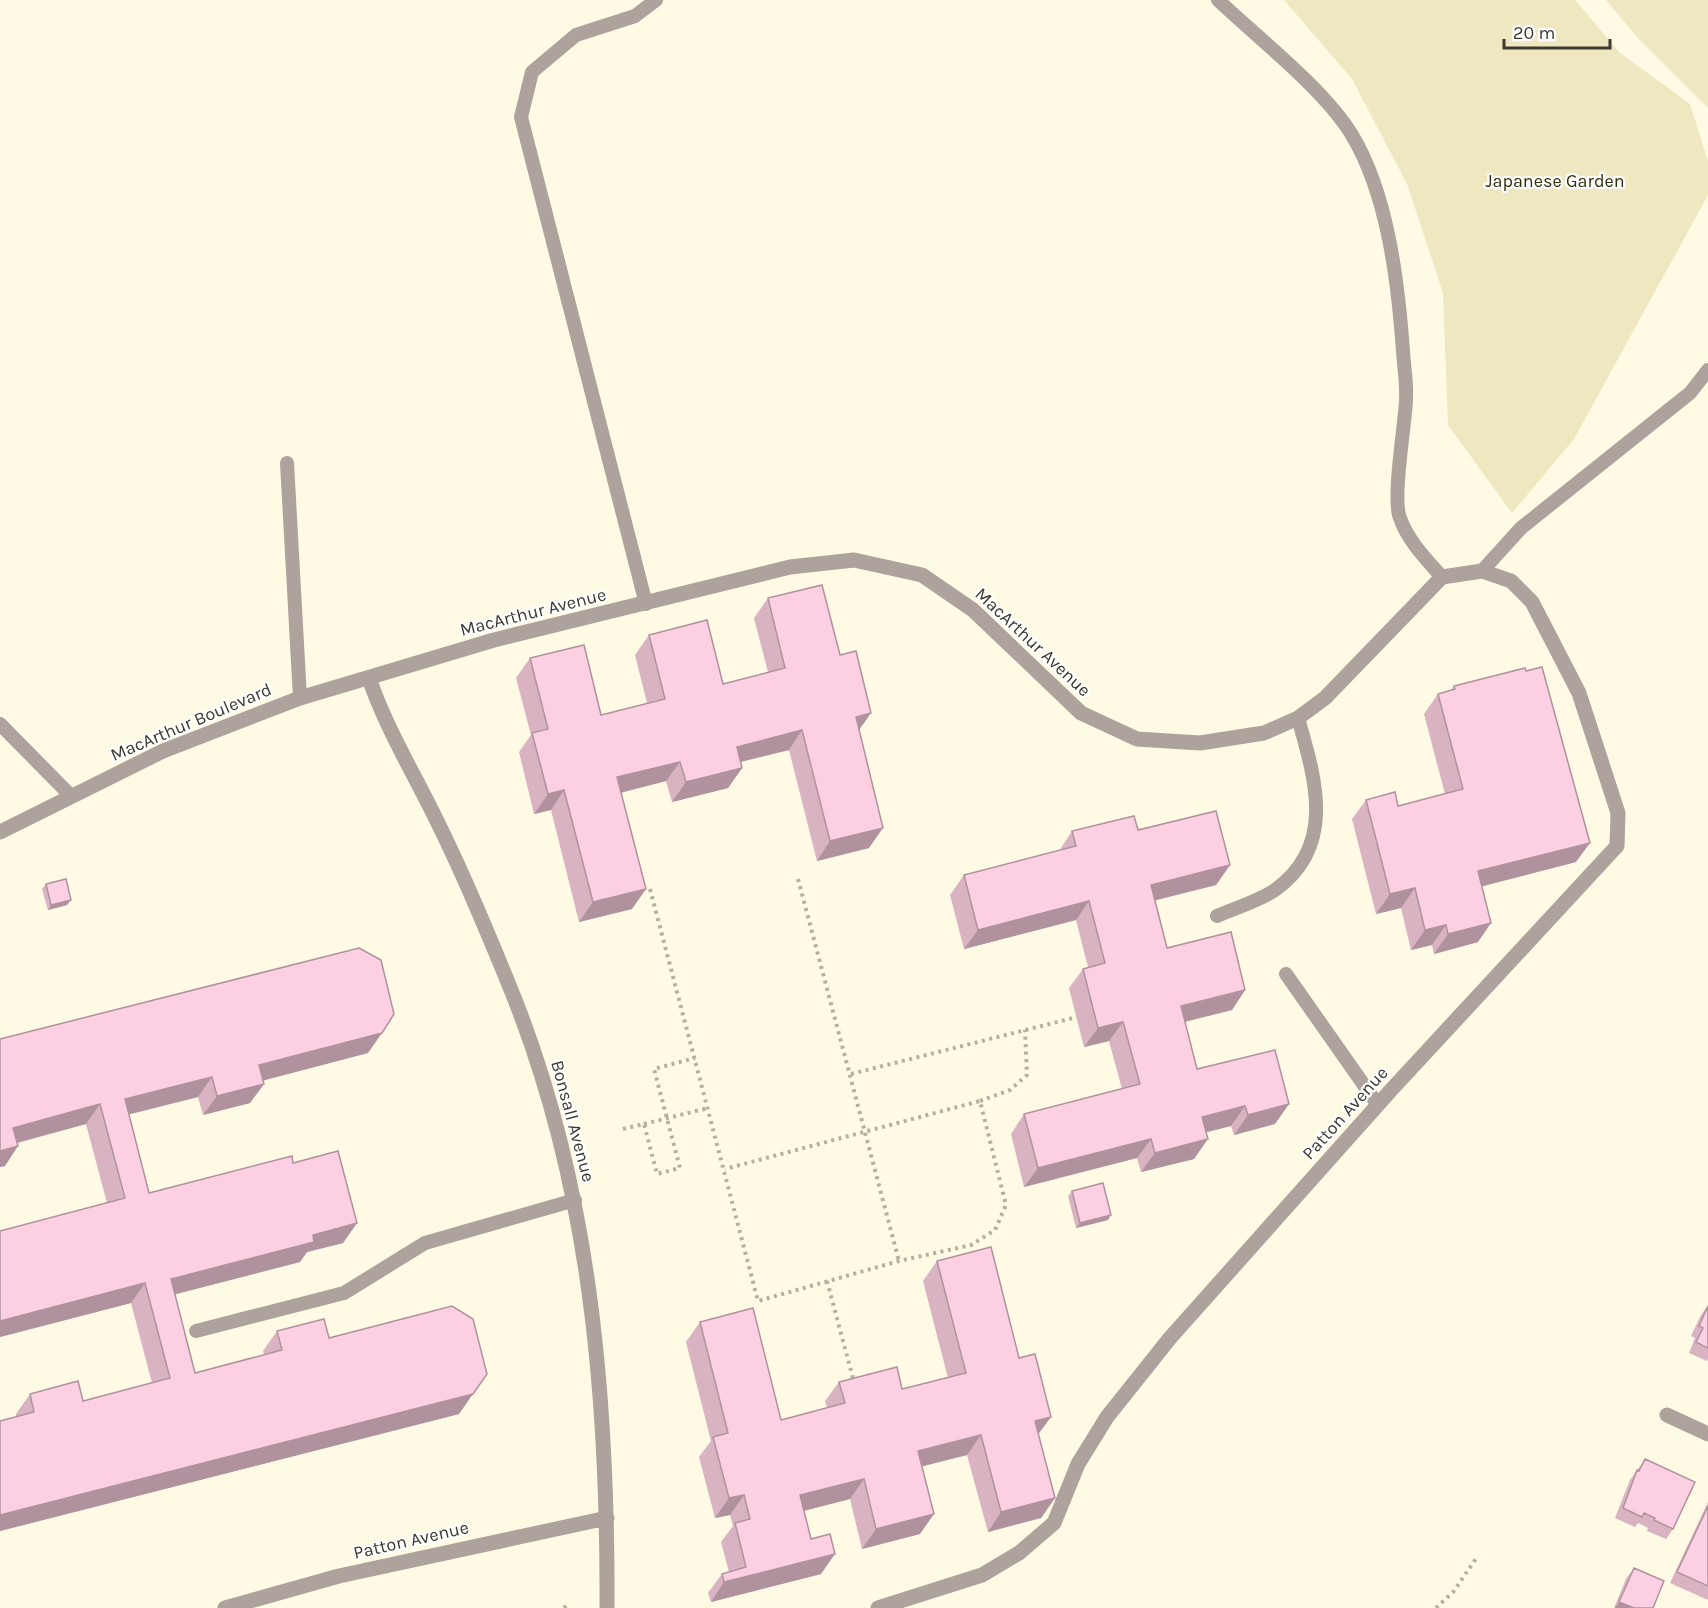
<svg xmlns="http://www.w3.org/2000/svg" width="1708" height="1608" viewBox="0 0 1708 1608" font-family="Karla,sans-serif">
<rect width="100%" height="100%" fill="#fefae4"/>
<path fill="#efe7bf" d="M1284,0h291l45,53 70,51 18,57v34l-134,244 -62,74 -64,-88 -5,-132 -36,-109 -55,-105z
M1606,0h102v108l-71,-71z"/>
<g fill="none" stroke-linecap="round" stroke-linejoin="round">
<path stroke="#b4b09f" stroke-width="4" stroke-dasharray="3 4.5" stroke-linecap="butt" d="M798,879l101,382
M650,889l108,412 141,-40 72,-16 24,-15 11,-25 -26,-104 -255,68
M851,1074l226,-57
M980,1101l30,-11 17,-15 -2,-45
M644,1124l64,-16
M623,1129l21,-5 13,50 23,-6 -26,-99 41,-11
M827,1281l27,101
M564,1608l3,-3
M1436,1608l18,-17 23,-34"/>
<path stroke="#aea29d" stroke-width="14" d="M1218,0c41,39 106,89 134,135 36,60 46,147 51,216 1,16 4,33 3,49 -1,25 -14,99 -6,118 8,23 26,41 42,59
M287,463l13,235
M1482,571l39,-43 169,-135 18,-23
M646,604l-125,-487 11,-45 44,-37 59,-19 21,-16
M0,724l71,72
M1217,916c18,-8 42,-15 58,-26 62,-44 40,-112 23,-172
M1286,974l92,131
M196,1331l148,-38 81,-50 150,-43"/>
<path stroke="#aea29d" stroke-width="15" d="M369,678c17,50 44,94 67,141 26,52 49,107 71,161 83,199 101,414 100,628
M0,832l163,-81 137,-53 194,-58 296,-73 64,-7 68,15 51,35 108,103 56,26 63,4 64,-10 34,-15 27,-20 117,-121 40,-6 29,10 21,21 47,91 39,120 -1,33 -225,243 -222,249 -63,79 -29,47 -24,59 -35,30 -37,22 -104,33
M1667,1415l41,19
M225,1608l114,-32 268,-58"/>
</g>
<path fill="#d9b3c2" d="M768,598l91,132 10,118 -52,13 -28,-111 -48,12 1,6 -14,20 -56,14 -6,-21 -45,12 11,116 -53,13 -28,-112 -17,4 -15,-62 12,-17 -15,-57 14,-20 71,57 46,-12 -12,-48 14,-20 74,49 45,-12 -14,-54z
M1454,686l122,176 -94,24 -4,56 -44,12 -2,-9 -21,5 -10,-42 -25,6 -24,-95 14,-19 32,6 47,-12 -21,-80 14,-20 13,-4z
M1138,830l92,35 -14,20 -61,15 12,48 78,42 -13,20 -47,12 12,47 78,55 -41,11 -3,-9 -25,6 -12,27 -53,13 -4,-14 -113,29 -13,-53 13,-20 98,-25 -13,-48 -25,6 -15,-59 14,-19 5,-2 -12,-47 -112,29 -14,-54 14,-20 95,-24 13,-20z
M46,884l21,21 -19,5 -6,-21z
M0,1039l368,14 -105,27 1,4 -14,19 -47,12 -5,-18 -69,17 20,79 144,-30 64,60 -14,20 -36,9 -7,10 -125,32 20,79 69,-18 -1,-4 14,-20 52,7 130,76 -459,117v-110l16,-4v-3l14,-20 53,7 69,-18 -21,-80 -131,34v-106l107,-28 -21,-79 -68,19 -13,23 -5,1z
M1072,1191l36,29 -32,8 -8,-32z
M937,1261l101,173 17,64 -14,20 -53,14 -21,-77 -45,11 -2,68 -58,15 -12,-50 -46,12 17,63 -110,28 -3,-9 14,-19 7,-2 -8,-30 12,-16 -3,-11 -15,3 -16,-61 12,-16 -25,-99 14,-20 81,98 46,-12 -2,-7 14,-19 63,7 46,-11 -25,-97z
M1708,1305v54l-1,2 -18,-8 6,-15 -4,-2 10,-21z
M1645,1459l28,70 -7,10 -19,-8 1,-3 -10,-5 -3,4 -20,-9 15,-38z
M1708,1502v98l-38,-17z
M1634,1568l19,40h-39l12,-29z"/>
<path fill="#b0929e" d="M871,713l-14,20 -1,-16z
M802,730l-13,20 -66,16 14,-19z
M680,762l-14,19 -63,16 14,-20z
M742,768l-14,20 -56,14 14,-20z
M564,790l-13,20 -17,4 14,-20z
M883,828l-14,20 -52,13 13,-20z
M1590,843l-14,19 -112,29 14,-20z
M1230,865l-14,20 -79,20 14,-20z
M1415,888l-14,20 -25,6 14,-20z
M646,889l-14,20 -53,13 14,-20z
M71,900l-4,5 -19,5 3,-5z
M1089,901l-13,19 -112,29 14,-19z
M1491,923l-13,19 -44,12 14,-20z
M1446,925l-14,20 -21,5 14,-20z
M1245,990l-13,20 -65,16 14,-20z
M1123,1022l-14,19 -25,6 14,-19z
M382,1033l-14,20 -122,32 13,-20z
M212,1077l-14,20 -87,22 14,-20z
M264,1084l-14,19 -47,12 14,-19z
M100,1104l-14,20 -86,23 13,-19z
M1289,1104l-14,20 -41,11 14,-20z
M1245,1106l-14,20 -43,11 14,-20z
M1151,1139l-14,19 -113,29 14,-19z
M1208,1139l-14,20 -53,13 14,-19z
M18,1146l-13,20 -5,1v-16z
M1111,1215l-3,5 -32,8 4,-5z
M357,1223l-14,20 -36,9 -7,10 -143,37 14,-20 142,-44z
M145,1283l-14,20 -131,34v-16z
M473,1394l-14,20 -459,117v-16z
M1051,1417l-14,19 -2,-15z
M981,1435l-14,20 -63,16 14,-20z
M864,1479l-14,20 -63,16 13,-20z
M744,1495l-14,20 -15,3 14,-20z
M1055,1498l-14,20 -53,14 13,-20z
M934,1514l-14,20 -58,15 14,-20z
M835,1554l-14,20 -110,28 13,-20z
M1619,1602l15,6h-19z"/>
<path fill="#fcd0e2" stroke="#b0929e" stroke-width="1.5" d="M822,585l18,70 16,-4 15,62 -15,4 27,111 -53,13 -28,-111 -65,17 5,21 -56,14 -6,-20 -63,15 29,112 -53,13 -29,-112 -16,4 -16,-61 16,-4 -18,-71 54,-13 17,70 64,-16 -16,-64 58,-15 16,64 62,-16 -17,-70z
M1542,667l48,176 -112,28 13,52 -43,11 -2,-9 -21,5 -10,-42 -25,6 -24,-94 29,-8 3,14 65,-17 -25,-95 17,-5 -1,-3 71,-18 1,3z
M1216,811l14,54 -79,20 16,63 64,-16 14,58 -64,16 16,63 78,-19 14,54 -41,11 -3,-9 -43,11 6,22 -53,14 -4,-14 -113,29 -14,-54 116,-30 -17,-62 -25,6 -15,-59 22,-6 -16,-62 -111,29 -14,-55 112,-29 -4,-15 62,-15 4,14z
M66,879l5,21 -20,5 -5,-21z
M359,948l22,12 13,54 -12,19 -123,32 5,19 -47,12 -5,-19 -87,22 24,94 143,-37 1,7 45,-12 19,72 -44,12 1,7 -143,37 24,94 87,-23 -5,-19 47,-12 5,19 123,-32 21,13 14,55 -14,20 -473,121v-94l34,-9 -4,-18 48,-13 5,20 87,-23 -25,-95 -145,38v-90l125,-33 -25,-94 -87,24 5,18 -18,5v-112z
M1103,1183l8,32 -31,8 -8,-32z
M991,1247l28,111 16,-4 16,63 -16,4 20,77 -54,14 -20,-77 -63,16 16,63 -58,15 -12,-50 -64,16 11,44 19,-5 5,20 -111,28 -2,-8 24,-7 -11,-44 15,-4 -6,-24 -15,3 -16,-61 15,-4 -28,-111 53,-14 28,112 64,-17 -6,-21 58,-15 5,22 64,-16 -29,-112z
M1708,1306v42l-12,-6 7,-14 -4,-2z
M1645,1459l50,23 -22,47 -19,-9 1,-2 -11,-5 -2,4 -19,-9 14,-38 2,1z
M1708,1506v80l-31,-14z
M1634,1568l30,13 -11,27h-19l-15,-6z"/>
<g text-anchor="middle" stroke-width="4.5" stroke-linejoin="round" paint-order="stroke">
<g font-size="18" fill="#352e0c" stroke="#fff">
<text x="1555" y="187">Japanese Garden</text>
</g>
<g font-size="18" fill="#3c392f" stroke="#fff">
<text transform="translate(533 612) rotate(-14)" y="6">MacArthur Avenue</text>
<text transform="translate(1033 642) rotate(43)" y="6">MacArthur Avenue</text>
<text transform="translate(191 722) rotate(-23)" y="6">MacArthur Boulevard</text>
<text transform="translate(1345 1113) rotate(-48)" y="6">Patton Avenue</text>
<text transform="translate(573 1121) rotate(75)" y="6">Bonsall Avenue</text>
<text transform="translate(411 1540) rotate(-13)" y="6">Patton Avenue</text>
</g>
</g>
<path d="M1504 39v9h106v-9" fill="none" stroke="#3c392f" stroke-width="3"/>
<text x="1513" y="39" font-size="18" fill="#3c392f" stroke="#ffffff" stroke-width="4.5" paint-order="stroke">20 m</text>
</svg>
